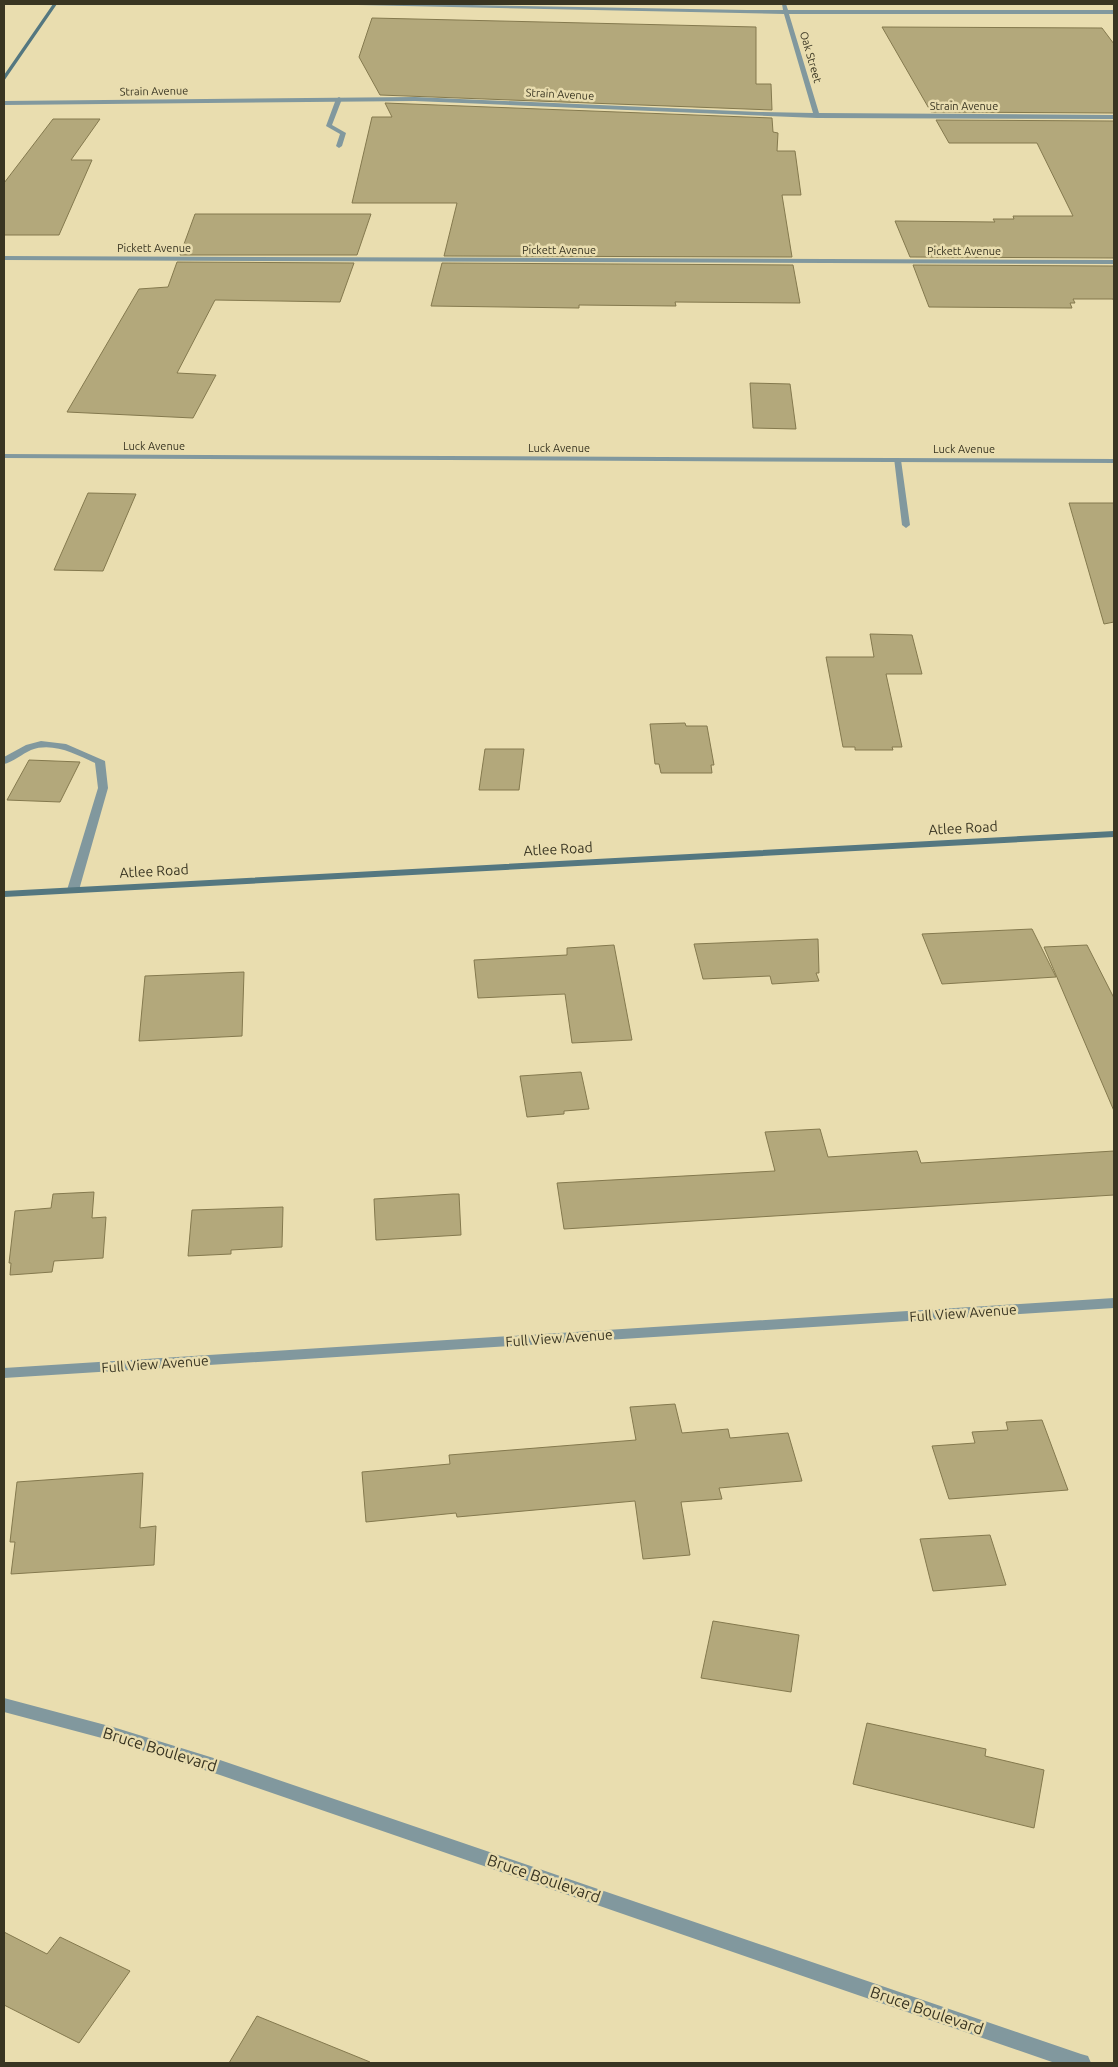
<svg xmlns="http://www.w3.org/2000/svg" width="1118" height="2067" viewBox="0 0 1118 2067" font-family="Ubuntu,sans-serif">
<rect width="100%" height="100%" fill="#e9ddaf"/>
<path fill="#b3a87b" stroke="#84794e" d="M372,18l384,9v57h15l1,26 -392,-15 -21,-38z
M882,27l220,1 12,16v69l-183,-1z
M385,103l387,15 1,14 5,1 -1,18h18l6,44h-19l10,62 -348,-1 13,-53h-105l20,-86h20z
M53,119h47l-29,41h21l-33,75h-55v-52z
M936,120l178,1v137l-204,-1 -15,-36 100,1 -2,-3h21l-1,-3h60l-36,-73h-88z
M195,214h176l-14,41h-177z
M177,262l177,1 -14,39 -125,-2 -38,73 39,2 -23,43 -126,-6 72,-123 29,-2z
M442,263l351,2 7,38 -125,-1 1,4 -97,-1v3l-148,-2z
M913,265l201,1v36l-1,-3h-40l2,4h-5l2,5 -143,-1z
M750,383l40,1 6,45 -43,-1z
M88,493l48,1 -33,77 -49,-1z
M1069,503h45v119l-10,2z
M870,634l42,1 10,39h-36l16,73h-10l1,3h-38v-3h-12l-17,-90h48z
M685,723l1,3h21l7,39h-3l1,8h-51l-2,-9h-4l-5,-40z
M485,749h39l-5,41h-40z
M29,760l51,2 -20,40 -53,-2z
M1032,929l24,48 -114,7 -20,-50z
M818,939l1,34h-3l3,8 -47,3 -2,-8 -67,3 -9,-35z
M614,945l18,95 -60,3 -7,-49 -87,4 -4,-38 93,-5v-7z
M1087,945l27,53v113l-70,-164z
M244,972l-2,64 -103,5 6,-65z
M581,1072l8,37 -25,2v3l-37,3 -7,-41z
M820,1129l8,28 89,-6 4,12 193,-12v44l-550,34 -7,-46 218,-12 -10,-39z
M94,1192l-2,26 14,-1 -3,41 -49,3 -2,11 -42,3 1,-12h-2l6,-52 36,-3 2,-14z
M453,1194h6l2,41 -85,5 -2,-41z
M283,1207l-1,40 -51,3v4l-43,2 4,-46z
M675,1404l7,29 46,-4 2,9 58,-5 14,48 -83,7 3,11 -41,3 9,53 -47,4 -8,-58 -178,16 -1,-4 -90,9 -4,-50 88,-8 -1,-9 187,-15 -6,-33z
M1042,1420l26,70 -119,9 -17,-53 43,-3 -3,-11 36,-2 -2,-8z
M143,1473l-3,55 16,-2 -2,39 -143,9 4,-32h-5l7,-60z
M990,1535l16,50 -73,6 -13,-52z
M713,1621l86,14 -8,57 -90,-14z
M867,1723l119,26 -1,7 59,14 -10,58 -181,-44z
M4,1932l43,22 13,-17 70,34 -51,72 -75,-38z
M257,2016l113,46v1h-141z"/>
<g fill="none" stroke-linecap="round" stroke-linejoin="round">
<path fill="#81989e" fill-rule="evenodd" d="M339,97l3,2 -10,26 14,8 -4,13 -3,2 -3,-2 4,-12 -14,-8 10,-27z
M894,458l7,2 9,65 -4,3 -4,-3z
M41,741l25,3 39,17 3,27 -29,102 -6,3 -6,-3 31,-102 -3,-25c-20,-9 -42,-21 -64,-13 -9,4 -18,12 -27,14v-7l22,-12z"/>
<path fill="#81989e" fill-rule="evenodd" d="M69,4h350l328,6h36l-1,-6h4l2,6h326v4h-325l30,99 295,2v4l-297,-1 -402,-17 -411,4v-4l411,-4 344,15 54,1 -29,-99 -426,-9h-287z
M4,256l1110,4v4l-1110,-4z
M4,454l1110,5v4l-1110,-5z
M1114,1298v10l-1110,70v-10z
M4,1698l109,29 107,33 861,294 7,2 3,7h-36l-835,-288 -107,-34 -109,-29z"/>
<path fill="#547780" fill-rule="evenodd" d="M53,4h4l-53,77v-6z
M1114,831v6l-1110,60v-6z"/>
</g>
<g text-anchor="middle" stroke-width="5" stroke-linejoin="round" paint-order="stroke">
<g font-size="11" fill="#393522" stroke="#e9ddaf">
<text transform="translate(811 57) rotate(74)" y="4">Oak Street</text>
<text transform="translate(154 91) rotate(-1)" y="4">Strain Avenue</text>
<text transform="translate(560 94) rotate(3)" y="4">Strain Avenue</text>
<text x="964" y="110">Strain Avenue</text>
<text x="154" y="252">Pickett Avenue</text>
<text x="559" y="254">Pickett Avenue</text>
<text x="964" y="255">Pickett Avenue</text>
<text x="154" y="450">Luck Avenue</text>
<text x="559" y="452">Luck Avenue</text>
<text x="964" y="453">Luck Avenue</text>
</g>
<g font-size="14" fill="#393522" stroke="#e9ddaf">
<text transform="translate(963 828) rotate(-3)" y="5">Atlee Road</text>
<text transform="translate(558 849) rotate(-3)" y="5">Atlee Road</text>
<text transform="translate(154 871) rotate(-3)" y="5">Atlee Road</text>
<text transform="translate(963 1313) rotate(-4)" y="5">Full View Avenue</text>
<text transform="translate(559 1338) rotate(-4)" y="5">Full View Avenue</text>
<text transform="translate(155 1364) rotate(-4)" y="5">Full View Avenue</text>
</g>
<g font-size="16" fill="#393522" stroke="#e9ddaf">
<text transform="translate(160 1749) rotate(17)" y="6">Bruce Boulevard</text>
<text transform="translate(544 1878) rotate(19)" y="6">Bruce Boulevard</text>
<text transform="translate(927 2010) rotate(19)" y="6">Bruce Boulevard</text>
</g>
</g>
<rect width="1118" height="2067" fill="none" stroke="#393522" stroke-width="10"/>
</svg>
